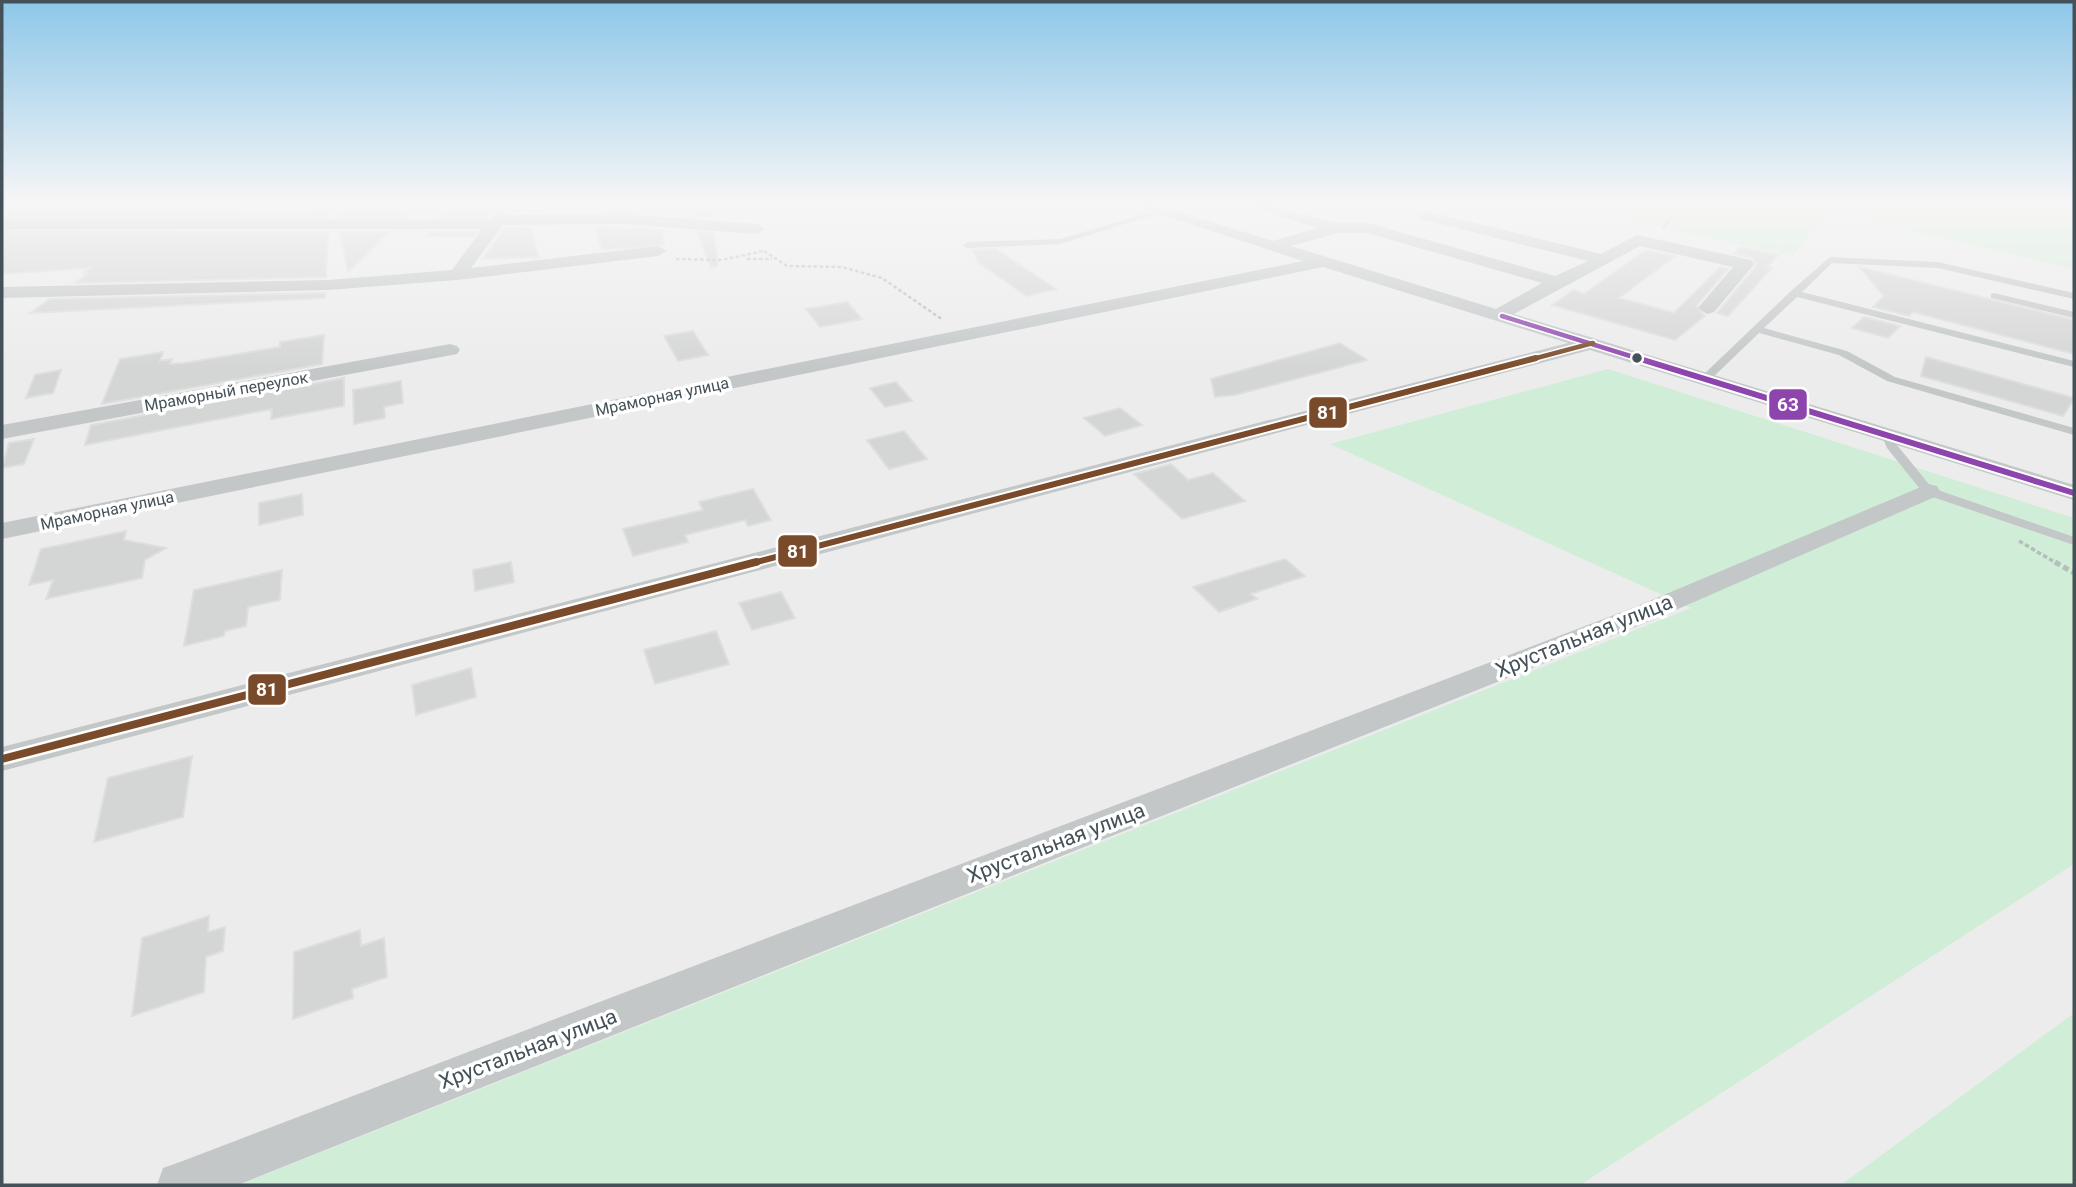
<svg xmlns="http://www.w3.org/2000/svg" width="2076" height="1187" viewBox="0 0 2076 1187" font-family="Roboto,sans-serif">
<rect width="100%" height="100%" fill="#edecec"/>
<path fill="#d0edd7" d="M1548,204h526v65l-246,-57 -35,44z
M1608,369l466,149v346l-494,321h-1341l1452,-577 -361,-164z
M2074,1013v172h-233z"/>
<path fill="#d4d5d5" stroke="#dededf" stroke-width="2" d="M554,204l-8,8 -42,-2 -15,6h-50l7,-10z
M607,204h56v10l-62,-2z
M686,204h25l1,14 -21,-2z
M412,209l-7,7h-69l-1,-6z
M2,210l246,-1 -3,2 84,-1v6l-327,2z
M530,227l9,30 -56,2 21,-31z
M595,227l68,3 1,15 -62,5z
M2,230l326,2 -2,45 -251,6 14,-10 -7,1 8,-6 -88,6z
M340,232h49l-41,40z
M429,232h48l-4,5 -47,-1z
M697,232l17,1 4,33 -7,2z
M1740,247l38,8 -11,12 5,1 -44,48 -11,-3 39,-47 -4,-9 -18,-3z
M996,249l60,40 -29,7 -47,-32 -8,-14z
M1646,250l29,6 -56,42 55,15 46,-46 8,2 -32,37 9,10 -30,24 -123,-35 22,-15 10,4z
M1859,267l215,53v34l-161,-42 -4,4 -36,-9 11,-11z
M325,293v5l-295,15 20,-14z
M847,302l15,17 -42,8 -14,-18z
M1864,317l36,9 -12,12 -36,-10z
M693,331l15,24 -30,6 -14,-25z
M324,335l-2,29 -220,40 18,-45 43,-7 -3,9 12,-2 -2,5 15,-1 95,-16v-5z
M1340,343l27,17 -132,35 -20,2 -4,-18z
M1926,357l148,41v1l-11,17 -142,-40z
M61,370l-8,23 -27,5 9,-23z
M344,378v28l-73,13 1,-10 -187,36 6,-20z
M401,381l2,22 -19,4 1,11 -31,6 -1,-34z
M896,382l16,19 -27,6 -15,-19z
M1120,408l22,17 -37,11 -21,-18z
M904,431l23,28 -38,10 -22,-29z
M34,439l-10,25 -22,4 7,-25z
M1171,464l17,16 25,-7 32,28 -63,18 -48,-45z
M753,489l18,31 -23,6 -3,-6 -60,15 3,7 -55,14 -10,-27 80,-19 -4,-8z
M302,494l1,21 -44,10v-22z
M126,531l-2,9 42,8 -21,12 -3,18 -96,21 7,-19 -24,5 12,-36z
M1285,559l20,17 -54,18 6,5 -38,13 -26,-25z
M511,562l3,20 -39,9 -2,-21z
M282,570l-2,30 -32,7 -2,19 -21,5 -1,5 -40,10 10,-56z
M781,592l14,26 -43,12 -13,-27z
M716,631l13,33 -74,20 -11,-34z
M471,668l5,29 -60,18 -4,-30z
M192,756l-9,61 -89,25 14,-64z
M209,916l-1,16 17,-5 -2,24 -17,6 -2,35 -72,24 10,-78z
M360,930l1,16 23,-8 3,39 -35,12 1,9 -60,21 1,-67z"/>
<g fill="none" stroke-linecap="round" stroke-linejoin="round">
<path stroke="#b2bfba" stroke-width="2.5" stroke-dasharray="3.5 2.5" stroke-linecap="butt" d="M2015,204l19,6
M1663,228l18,-24
M764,251l23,15 55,1 40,11 61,42
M676,259l45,1 43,-9
M747,259h25"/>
<path stroke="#b2bfba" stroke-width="3.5" stroke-dasharray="4.5 2.5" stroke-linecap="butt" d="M2019,541l39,23"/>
<path stroke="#b2bfba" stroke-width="5" stroke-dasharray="6 3.5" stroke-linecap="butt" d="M2055,562l19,11"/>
<path fill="#c3c7c8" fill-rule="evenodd" d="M1158,210l7,2 -105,32 -93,4 -4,-3 4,-3 93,-3z
M1830,257l108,5 136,31v6l-136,-31 -106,-5 -30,29 272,69v6l-277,-70 -33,31 83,23 48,26 179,51v7l-187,-54 -48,-26 -80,-22 -49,47h-8v-4l89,-85z
M1994,293l80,19v6l-83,-20v-4z
M1887,431l4,1 6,13 35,43 142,49v8l-150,-51 -37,-46 -6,-14z"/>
<path fill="#c3c7c8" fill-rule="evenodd" d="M1129,204h25l119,37 44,-13 -77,-24h26l70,19h32l187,53 33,-15 -167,-42 -2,-3 8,-5 174,43 36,-19 114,25 3,4 -3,4 -37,44 -7,2 -9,-6 35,-41 -93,-21 -126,68 560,171v15l-484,-150 -1588,421v-24l1566,-404 -245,-76 -1321,272v-16l1301,-262zM1338,233h29l175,50 -46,26 -205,-63z
M503,212l7,3 113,-1 134,10 8,5 -8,5 -134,-10 -120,1 -32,43 187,-22 9,5 -9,5 -201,24 -129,10 -326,8v-11l326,-7 124,-10 30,-41h-478v-10h486z
M450,344l7,2 3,4 -3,4 -455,85v-14z
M1928,484l9,2 3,5 -3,5 -282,123 -1417,566h-81l6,-17 17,-6 1455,-555z"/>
<g stroke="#fff" stroke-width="8">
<path id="bus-1-far1" d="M1502,316l141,44"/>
</g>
<g stroke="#fff" stroke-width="10">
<path id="bus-1" d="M1637,358l437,135"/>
</g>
<g stroke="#fff" stroke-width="8">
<path id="bus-2-far2" d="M1529,360l64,-17"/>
</g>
<g stroke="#fff" stroke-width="10">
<path id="bus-2-far1" d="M749,564l787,-206"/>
</g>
<g stroke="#fff" stroke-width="13">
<path id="bus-2" d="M2,759l754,-197"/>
</g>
<use href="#bus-1-far1" stroke="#8e44ad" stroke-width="4.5"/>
<use href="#bus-1" stroke="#8e44ad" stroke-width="6"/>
<use href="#bus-2-far2" stroke="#7a4b2a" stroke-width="4.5"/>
<use href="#bus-2-far1" stroke="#7a4b2a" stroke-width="6"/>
<use href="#bus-2" stroke="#7a4b2a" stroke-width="8"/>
</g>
<linearGradient id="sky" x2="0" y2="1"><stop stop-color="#8dc7e9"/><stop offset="0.55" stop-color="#f7f6f6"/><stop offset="1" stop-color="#f7f6f6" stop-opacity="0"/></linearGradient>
<rect width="2076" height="370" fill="url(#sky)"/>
<circle fill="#445158" stroke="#fff" stroke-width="2.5" cx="1637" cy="358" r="6"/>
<g text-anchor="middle" stroke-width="7" stroke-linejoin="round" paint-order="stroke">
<g font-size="16" fill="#445158" stroke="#fff">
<text transform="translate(226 391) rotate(-10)" y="6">Мраморный переулок</text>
<text transform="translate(662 396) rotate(-12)" y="6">Мраморная улица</text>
<text transform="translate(107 510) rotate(-12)" y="6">Мраморная улица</text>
</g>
<g font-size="21" fill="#445158" stroke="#fff">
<text transform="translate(1584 636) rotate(-22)" y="7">Хрустальная улица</text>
<text transform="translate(1056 843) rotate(-21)" y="7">Хрустальная улица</text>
<text transform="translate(528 1049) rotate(-21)" y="7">Хрустальная улица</text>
</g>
</g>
<g stroke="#fff" stroke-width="2.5">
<rect x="1768" y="388" width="40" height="33" rx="7" fill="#8e44ad"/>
<rect x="1308" y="396" width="40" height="33" rx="7" fill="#7a4b2a"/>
<rect x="777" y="534" width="41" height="34" rx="7" fill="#7a4b2a"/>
<rect x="247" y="673" width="40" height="33" rx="7" fill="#7a4b2a"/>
</g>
<g font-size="19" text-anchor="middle" font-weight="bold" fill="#fff">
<text x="1788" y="411">63</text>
<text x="1328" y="419">81</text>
<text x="798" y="558">81</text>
<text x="267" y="696">81</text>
</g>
<rect width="2076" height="1187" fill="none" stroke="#445158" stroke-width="7"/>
</svg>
